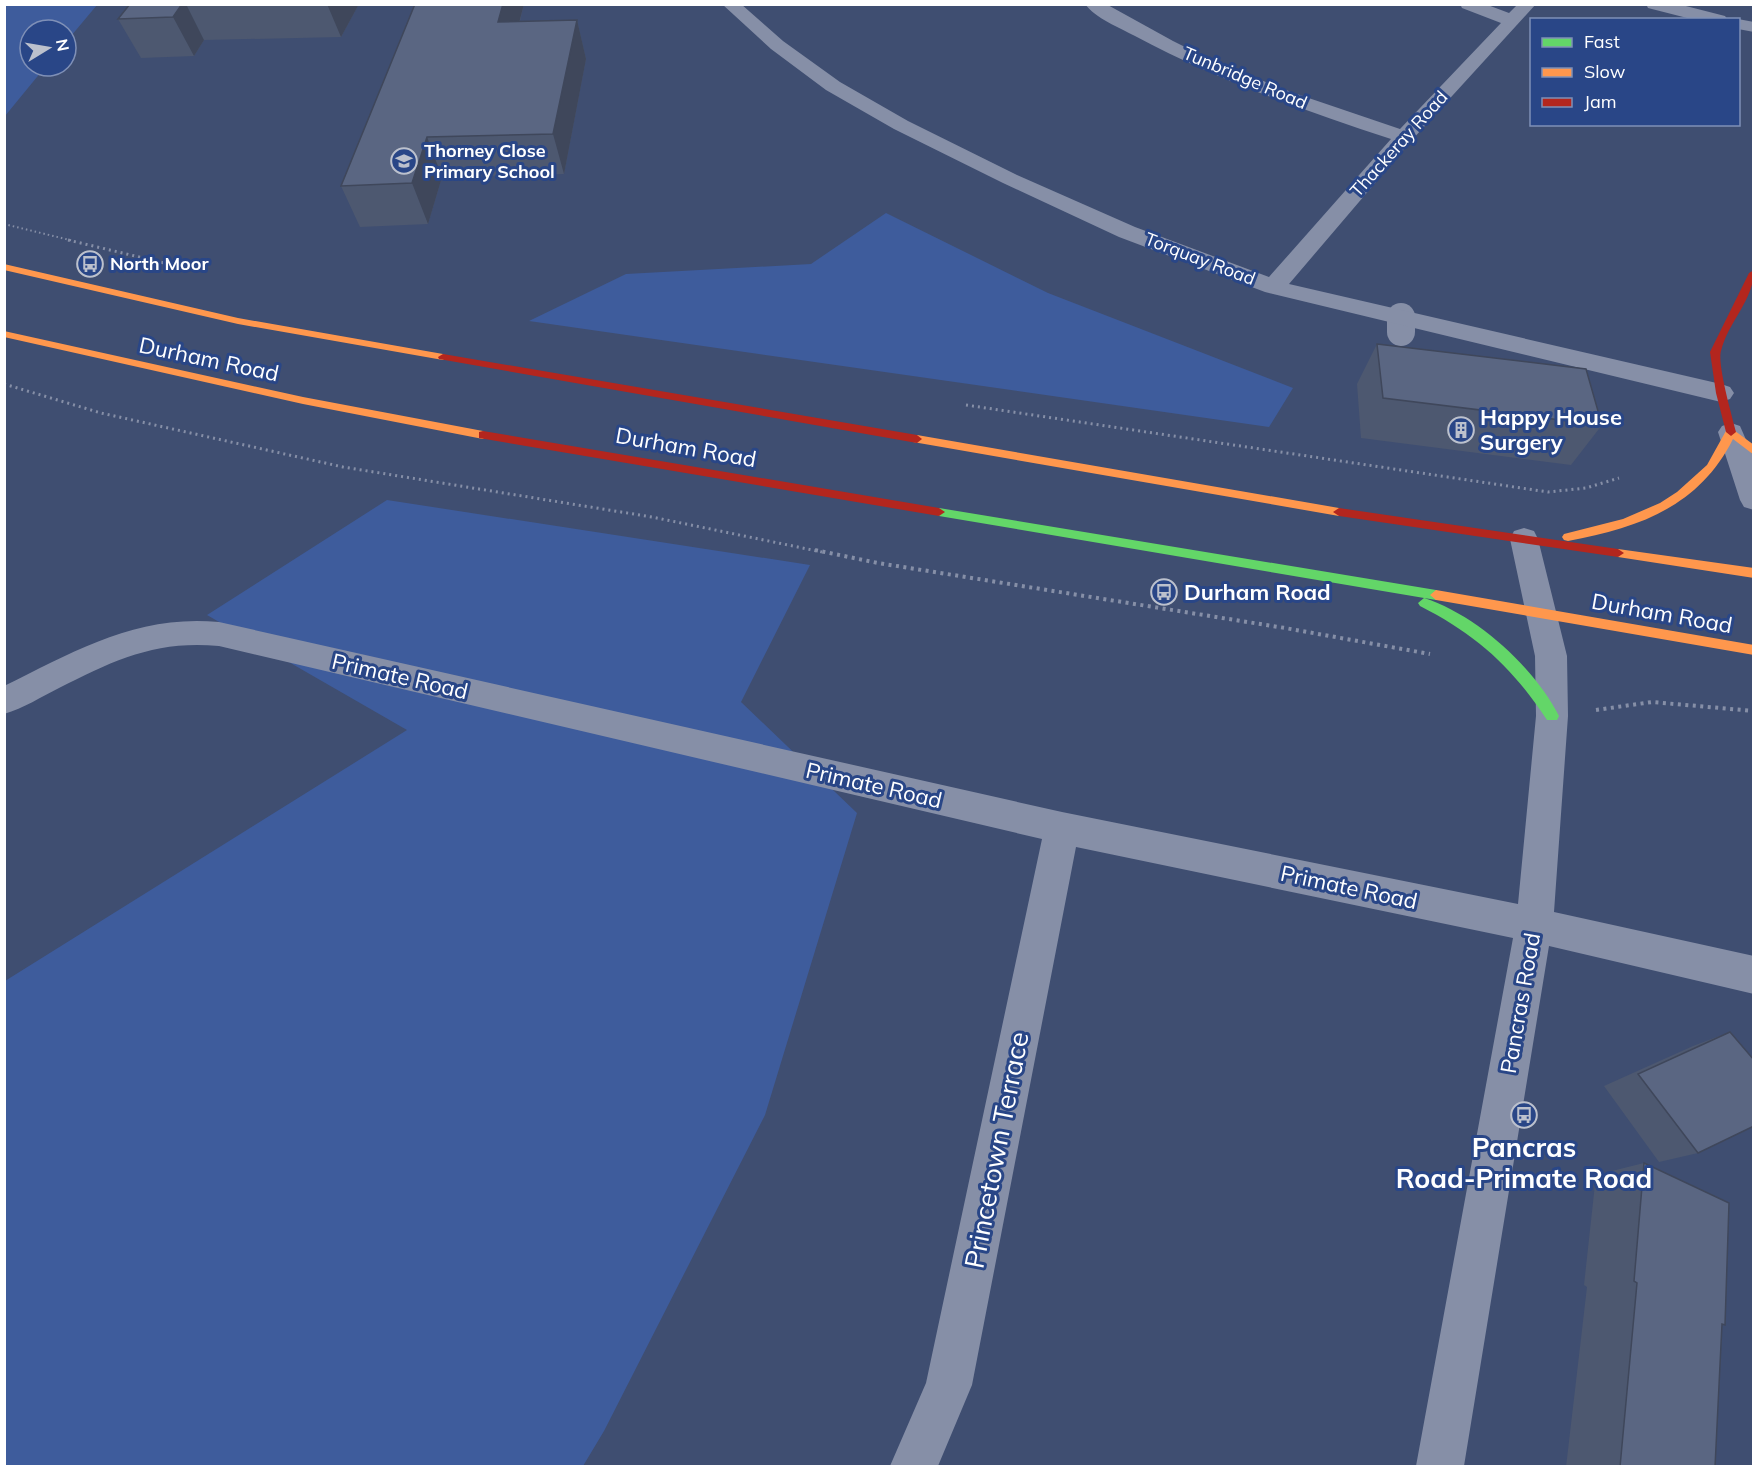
<svg xmlns="http://www.w3.org/2000/svg" width="1758" height="1471" viewBox="0 0 1758 1471" font-family="Mulish,sans-serif">
<rect width="100%" height="100%" fill="#3f4e71"/>
<path fill="#3e5c9c" d="M5,4l92,1 -31,37v-12h-36v36h16l-41,50z
M886,213l162,80 245,95 -24,39 -740,-106 97,-47 185,-10z
M387,500l423,65 -69,137 116,111 -92,302 -161,316 -21,35h-578v-485l402,-251 -200,-115z"/>
<g fill="none" stroke-linecap="round" stroke-linejoin="round">
<path stroke="#868fa7" stroke-width="2" stroke-dasharray="1.5 3" stroke-linecap="butt" d="M4,224l70,17"/>
<path stroke="#868fa7" stroke-width="3" stroke-dasharray="2 4" stroke-linecap="butt" d="M68,240l113,27
M4,384l97,29 242,54 309,50 170,35
M966,405l582,87 38,-4 33,-10"/>
<path stroke="#868fa7" stroke-width="4" stroke-dasharray="3 4.5" stroke-linecap="butt" d="M815,550l63,13 407,65 145,26
M1596,710l56,-8 102,9"/>
<path stroke="#868fa7" stroke-width="28" d="M1401,332v-15"/>
<path fill="#868fa7" fill-rule="evenodd" d="M722,4h19l42,37 57,41 68,39 109,54 118,52 134,50 122,-138c-88,-29 -174,-59 -256,-103 -15,-8 -40,-18 -50,-32h21l67,37 38,19 80,32 109,37 101,-106 -39,-15 -2,-4h25l24,9 9,-9h18l-125,137 -122,143 432,100 9,3 4,6 -4,6 -9,3 -456,-110 -146,-55 -116,-54 -109,-54 -68,-39 -55,-41z
M1646,4h32l47,12 3,4h-33l-47,-12z
M1738,19l16,3v10l-16,-3v-9h-4z
M1731,423l9,3 14,32v52l-10,-3 -4,-7 -22,-68 4,-6z
M1524,528l10,3 4,8 29,117 1,60 -14,196 200,44v38l-205,-48 -85,520h-48l97,-528 -437,-91 -104,538 -34,81h-48l36,-83 116,-544 -823,-193c-63,-6 -105,14 -160,42 -18,9 -35,20 -55,26v-28c71,-35 133,-72 215,-64l843,190 456,92 18,-188 -1,-60 -25,-117 4,-8z"/>
<path fill="#63d668" fill-rule="evenodd" d="M939,508l497,82 6,5 -6,5 -497,-84 -6,-4z
M1424,598c53,17 110,69 135,118l-2,4h-10c-35,-53 -70,-85 -127,-114l-2,-3z"/>
<path fill="#ff974d" fill-rule="evenodd" d="M4,264l234,54 205,36 5,3 -5,3 -205,-36 -234,-54z
M4,331l299,66 180,34 5,4 -5,4 -180,-35 -299,-67z
M1731,428l23,17v10l-21,-16c-34,68 -95,89 -165,102l-4,-1 -2,-3 2,-3 59,-15 37,-16 17,-11 30,-27 20,-36z
M917,435l422,73 6,4 -6,4 -426,-74 -1,-3z
M1618,549l136,19v10l-136,-21 -6,-4z
M1436,590l318,55v10l-318,-55 -6,-5z"/>
<path fill="#b3261e" fill-rule="evenodd" d="M1754,270c0,30 -26,52 -33,81 -4,13 11,65 15,81l-5,4 -5,-4 -10,-39 -6,-41 39,-79z
M443,354l474,81 5,4 -5,4 -478,-84 -1,-2z
M483,431l456,77 6,4 -6,4 -460,-78v-6z
M1339,508l279,41 6,4 -6,4 -279,-41 -6,-4z"/>
</g>
<path fill="#4d5870" d="M130,4h229l-18,33 -137,3 -10,16 -53,2 -23,-39z
M524,4l-4,17 57,-1 9,39 -22,115 -122,3 -14,47 -68,3 -19,-41z
M1377,344l225,81 -31,40 -210,-27 -4,-54z
M1730,1032l-32,121 -39,9 -55,-76 89,-40z
M1644,1163l81,162h-3l-7,142h-149l21,-180 -3,-2 12,-110z"/>
<path fill="#3f475b" d="M182,4h4l18,36 -10,16 -21,-39z
M327,4h32l-18,33z
M503,4h21l-15,57 -11,-39z
M577,20l9,39 -22,115 -11,-40z
M427,137l15,40 -14,47 -16,-41z"/>
<path fill="#5a6682" stroke="#3f475b" stroke-width="1.5" d="M130,4h52l-9,13 -55,2z
M415,4h88l-5,18 79,-2 -24,114 -126,3 -15,46 -71,3z
M1377,344l209,25 16,56 -219,-27z
M1730,1032l24,28v66l-56,27 -60,-79z
M1644,1163l85,40 -4,122 -3,-1 -7,143h-95l17,-184 -3,-2z"/>
<defs>
<g id="school-ring" transform="scale(1.35)"><circle r="9.5" fill="#294687" stroke="#bcc1cd" stroke-width="1.5"/><path d="M0-5L7-2L0 1L-7-2ZM-4 1L0 2.5L4 1V4Q0 6-4 4Z" fill="#bcc1cd"/></g>
<g id="bus-ring" transform="scale(1.35)"><circle r="9.5" fill="#294687" stroke="#bcc1cd" stroke-width="1.5"/><path d="M-5-6H5V4H4V6H2V4H-2V6H-4V4H-5ZM-3.5-4V0h7V-4ZM-3.5 1.2v1.5H-2V1.2ZM2 1.2v1.5H3.5V1.2Z" fill="#bcc1cd"/></g>
<g id="building-ring" transform="scale(1.35)"><circle r="9.5" fill="#294687" stroke="#bcc1cd" stroke-width="1.5"/><path d="M-4-6H4V6H1V3H-1V6H-4ZM-2.5-4.3h1.7v1.8h-1.7ZM.8-4.3h1.7v1.8H.8ZM-2.5-1h1.7V.8h-1.7ZM.8-1h1.7V.8H.8Z" fill="#bcc1cd"/></g>
</defs>
<g fill-rule="evenodd">
<use href="#school-ring" x="404" y="161"/>
<use href="#bus-ring" x="90" y="264"/>
<use href="#building-ring" x="1461" y="430"/>
<use href="#bus-ring" x="1164" y="592"/>
<use href="#bus-ring" x="1524" y="1115"/>
</g>
<g text-anchor="middle" stroke-width="6" stroke-linejoin="round" paint-order="stroke">
<g font-size="18" fill="#fff" stroke="#294687">
<text transform="translate(1245 78) rotate(23)" y="6">Tunbridge Road</text>
<text transform="translate(1399 144) rotate(-48)" y="6">Thackeray Road</text>
<text transform="translate(1200 259) rotate(21)" y="6">Torquay Road</text>
</g>
<g font-size="18" font-weight="bold" fill="#fff" stroke="#294687" text-anchor="start">
<text x="424" y="157">Thorney Close<tspan x="424" dy="21">Primary School</tspan></text>
<text x="110" y="270">North Moor</text>
</g>
<g font-size="22" fill="#fff" stroke="#294687">
<text transform="translate(209 359) rotate(12)" y="8">Durham Road</text>
<text transform="translate(686 447) rotate(10)" y="8">Durham Road</text>
<text transform="translate(1662 613) rotate(10)" y="8">Durham Road</text>
<text transform="translate(400 676) rotate(13)" y="8">Primate Road</text>
<text transform="translate(874 785) rotate(13)" y="8">Primate Road</text>
<text transform="translate(1349 887) rotate(12)" y="8">Primate Road</text>
<text transform="translate(1520 1003) rotate(-80)" y="8">Pancras Road</text>
</g>
<g font-size="22" font-weight="bold" fill="#fff" stroke="#294687" text-anchor="start">
<text x="1480" y="425">Happy House<tspan x="1480" dy="25">Surgery</tspan></text>
<text x="1184" y="600">Durham Road</text>
</g>
<g font-size="27" font-weight="bold" fill="#fff" stroke="#294687">
<text x="1524" y="1157">Pancras<tspan x="1524" dy="31">Road-Primate Road</tspan></text>
</g>
<g font-size="27" fill="#fff" stroke="#294687">
<text transform="translate(997 1150) rotate(-79)" y="9">Princetown Terrace</text>
</g>
</g>
<rect width="1758" height="1471" fill="none" stroke="#ffffff" stroke-width="12"/>
<rect x="1530" y="18" width="210" height="108" fill="#294687" stroke="#7f90b7" stroke-width="1.5"/>
<rect x="1542" y="38" width="30" height="9" fill="#63d668" stroke="#7f90b7" stroke-width="1.5"/>
<text x="1584" y="48" font-size="18" fill="#ffffff">Fast</text>
<rect x="1542" y="68" width="30" height="9" fill="#ff974d" stroke="#7f90b7" stroke-width="1.5"/>
<text x="1584" y="78" font-size="18" fill="#ffffff">Slow</text>
<rect x="1542" y="98" width="30" height="9" fill="#b3261e" stroke="#7f90b7" stroke-width="1.5"/>
<text x="1584" y="108" font-size="18" fill="#ffffff">Jam</text>
<g transform="translate(48 48) rotate(79)"><circle r="28" fill="#294687" stroke="#7f90b7" stroke-width="1.5"/>
<path d="M0-4.5L10 22L0 15L-10 22Z" fill="#bcc1cd"/>
<text y="-9" font-size="16" font-weight="bold" text-anchor="middle" fill="#ffffff">N</text>
</g>
</svg>
